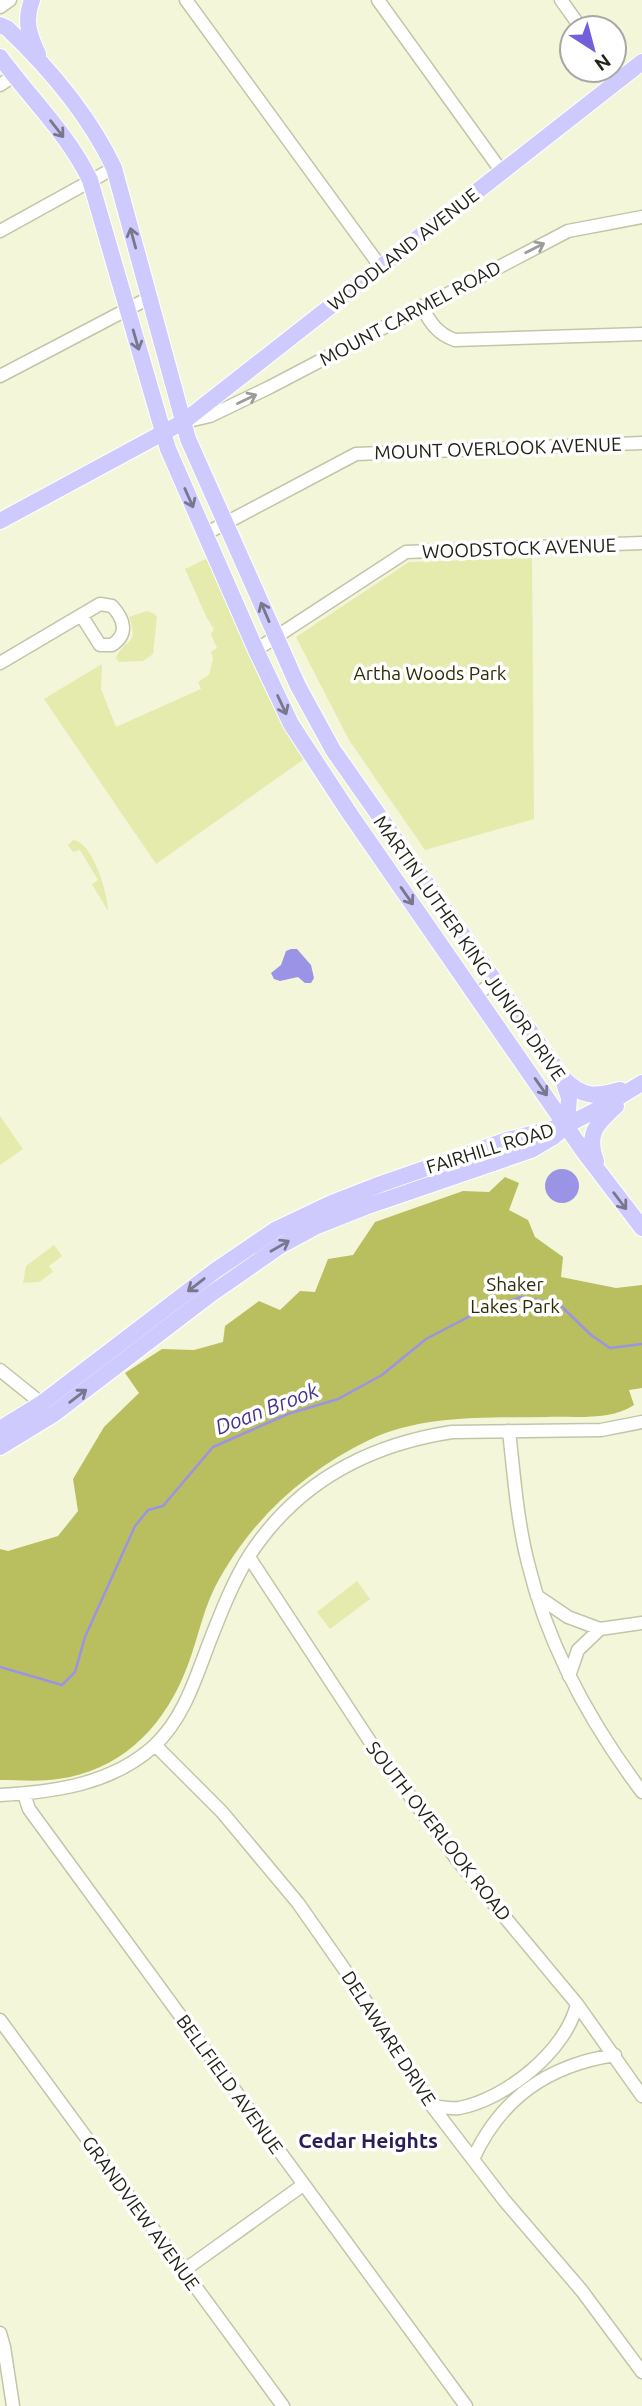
<svg xmlns="http://www.w3.org/2000/svg" width="642" height="2406" viewBox="0 0 642 2406" font-family="Ubuntu,sans-serif">
<rect width="100%" height="100%" fill="#f4f6d9"/>
<path fill="#e5eaad" d="M208,558l78,170 18,31 -148,105 -112,-165 58,-35 -1,25 15,38 85,-38 -3,-7 11,-7 4,-16 -2,-7 6,-4 -6,-14 3,-5 -8,-13 -21,-47z
M532,558l2,261 -109,31 -76,-110 -53,-103 113,-75z
M147,611l8,3 2,3 -4,37 -10,7 -24,1 -3,-4c8,-20 24,-11 13,-41z
M73,840c20,2 35,54 35,71l-16,-27 6,-4 -18,-30 -7,2 -5,-7z
M0,1116l23,33 -23,16z
M54,1245l8,11 -13,10 4,6 -14,10 -16,1 3,-17z
M357,1581l13,18 -40,30 -13,-17z"/>
<path fill="#b9be5f" d="M505,1177l14,6 -10,27 19,10 7,17 28,20 -2,20 55,11 26,-3v103l-13,2 5,15c-23,16 -60,11 -87,12 -58,1 -124,-3 -178,23 -66,32 -120,82 -154,147 -14,28 -19,61 -32,90 -23,54 -65,94 -125,102 -19,3 -39,1 -58,1v-231l8,2 50,-15 20,-25 -5,-32 31,-52 35,-34 -14,-20 37,-24 32,1 29,-8 2,-16 34,-25 21,9 20,-19 15,1 13,-33 25,-4 22,-33 88,-31 26,1z"/>
<path fill="#9b94e6" d="M291,949h6l14,16 3,13 -3,5h-6l-7,-6 -18,4 -6,-2 -3,-6 10,-8 5,-14z
M545 1186a17 17 0 1 1 34 0a17 17 0 1 1-34 0Z"/>
<g fill="none" stroke-linecap="round" stroke-linejoin="round">
<path stroke="#9b94e6" stroke-width="2.5" d="M0,1667l62,18 13,-13 10,-35 50,-111 13,-16 15,-4 50,-59 75,-33 50,-15 44,-24 44,-36 50,-26 45,-16 38,7 32,31 19,13 32,-4"/>
<g stroke="#c3c5a9" stroke-width="15">
<path id="minor" d="M186,0l194,266
M378,0l124,172
M561,0l20,28
M0,7l10,-7
M0,85l14,-9
M0,231l114,-63
M421,306c9,16 16,28 34,34l187,-6
M0,376l149,-78
M184,422l26,-6 60,-29 298,-156 74,-14
M205,534l151,-80 286,-11
M256,650l150,-98 236,-9
M0,663l100,-59 12,2c12,13 17,28 0,39h-12l-19,-30
M476,995l18,-13
M0,1370l46,37
M509,1431c5,44 8,89 19,132 20,84 63,161 114,229
M249,1557l122,186 87,118 119,143 65,92
M537,1596l31,21 32,12 42,-6
M569,1676l9,-26 22,-21
M155,1745l67,67 76,91 56,80 78,123 72,94 78,91 60,81
M24,1794l5,15 437,597
M0,1795c55,-3 112,-11 154,-49 31,-29 42,-70 57,-108 11,-28 22,-56 38,-82 48,-74 118,-111 203,-124l149,-2 41,-8
M0,2020l283,386
M432,2106c9,1 18,3 27,2 47,-9 107,-57 118,-104
M473,2159c28,-61 75,-94 142,-104
M183,2271l120,-86
M0,2333l4,14 9,59"/>
</g>
<g stroke="#fff" stroke-width="18">
<path id="major" d="M32,0c-8,20 -3,35 6,54
M0,25l7,3c42,40 82,87 107,140l74,271 110,247 35,64 229,327 7,21 -2,27
M0,57c30,41 68,77 90,123l78,269 88,201 35,74 59,90 234,338 58,76
M0,521l183,-99 459,-360
M564,1079c19,19 31,18 56,11
M596,1161c-10,-27 0,-37 20,-55
M0,1429l42,-26 174,-133 59,-40 57,-27 49,-19 126,-44 60,-15 37,-19 38,-23
M0,1447l54,-33 157,-120 69,-48 37,-20 48,-19 166,-57 22,-13 12,-10"/>
</g>
<use href="#minor" stroke="#fff" stroke-width="12"/>
<use href="#major" stroke="#cecafe" stroke-width="16"/>
</g>
<defs><path id="oneway-shaft" d="M-6 0H5M1.5-3L5.5 0L1.5 3" fill="none" stroke-width="1.6" stroke-linecap="round" stroke-linejoin="round" transform="scale(1.75)"/></defs>
<g stroke="#78778c">
<use href="#oneway-shaft" transform="translate(57 129) rotate(52)"/>
<use href="#oneway-shaft" transform="translate(133 238) rotate(-105)"/>
<use href="#oneway-shaft" transform="translate(136 340) rotate(74)"/>
<use href="#oneway-shaft" transform="translate(189 498) rotate(66)"/>
<use href="#oneway-shaft" transform="translate(265 612) rotate(-113)"/>
<use href="#oneway-shaft" transform="translate(282 705) rotate(65)"/>
<use href="#oneway-shaft" transform="translate(407 896) rotate(55)"/>
<use href="#oneway-shaft" transform="translate(541 1087) rotate(55)"/>
<use href="#oneway-shaft" transform="translate(620 1201) rotate(53)"/>
<use href="#oneway-shaft" transform="translate(280 1246) rotate(-30)"/>
<use href="#oneway-shaft" transform="translate(196 1285) rotate(142)"/>
<use href="#oneway-shaft" transform="translate(78 1396) rotate(-37)"/>
</g>
<g stroke="#9c9c98">
<use href="#oneway-shaft" transform="translate(535 248) rotate(-27)"/>
<use href="#oneway-shaft" transform="translate(247 399) rotate(-26)"/>
</g>
<g text-anchor="middle" stroke-width="7" stroke-linejoin="round" paint-order="stroke">
<g font-size="19" fill="#232419" stroke="#fff">
<text transform="translate(403 249) rotate(-38)" y="7">WOODLAND AVENUE</text>
<text transform="translate(410 313) rotate(-28)" y="7">MOUNT CARMEL ROAD</text>
<text transform="translate(498 448) rotate(-2)" y="7">MOUNT OVERLOOK AVENUE</text>
<text transform="translate(519 548) rotate(-2)" y="7">WOODSTOCK AVENUE</text>
<text transform="translate(470 948) rotate(55)" y="7">MARTIN LUTHER KING JUNIOR DRIVE</text>
<text transform="translate(490 1148) rotate(-17)" y="7">FAIRHILL ROAD</text>
<text transform="translate(439 1831) rotate(52)" y="7">SOUTH OVERLOOK ROAD</text>
<text transform="translate(389 2038) rotate(57)" y="7">DELAWARE DRIVE</text>
<text transform="translate(230 2084) rotate(54)" y="7">BELLFIELD AVENUE</text>
<text transform="translate(141 2213) rotate(54)" y="7">GRANDVIEW AVENUE</text>
</g>
<g font-size="19" fill="#2c2d04" stroke="#fff">
<text x="430" y="680">Artha Woods Park</text>
<text x="515" y="1291">Shaker<tspan x="515" dy="22">Lakes Park</tspan></text>
</g>
<g font-size="21" font-style="italic" fill="#44318f" stroke="#fff">
<text transform="translate(267 1409) rotate(-21)" y="7">Doan Brook</text>
</g>
<g font-size="21" font-weight="bold" fill="#291e58" stroke="#fff">
<text x="368" y="2148">Cedar Heights</text>
</g>
</g>
<g transform="translate(593 49) rotate(144)"><circle r="33" fill="#ffffff" stroke="#a7a7a3" stroke-width="2"/>
<path d="M0-5L12 26L0 18L-12 26Z" fill="#735fd9"/>
<text y="-10" font-size="19" font-weight="bold" text-anchor="middle" fill="#232419">N</text>
</g>
</svg>
